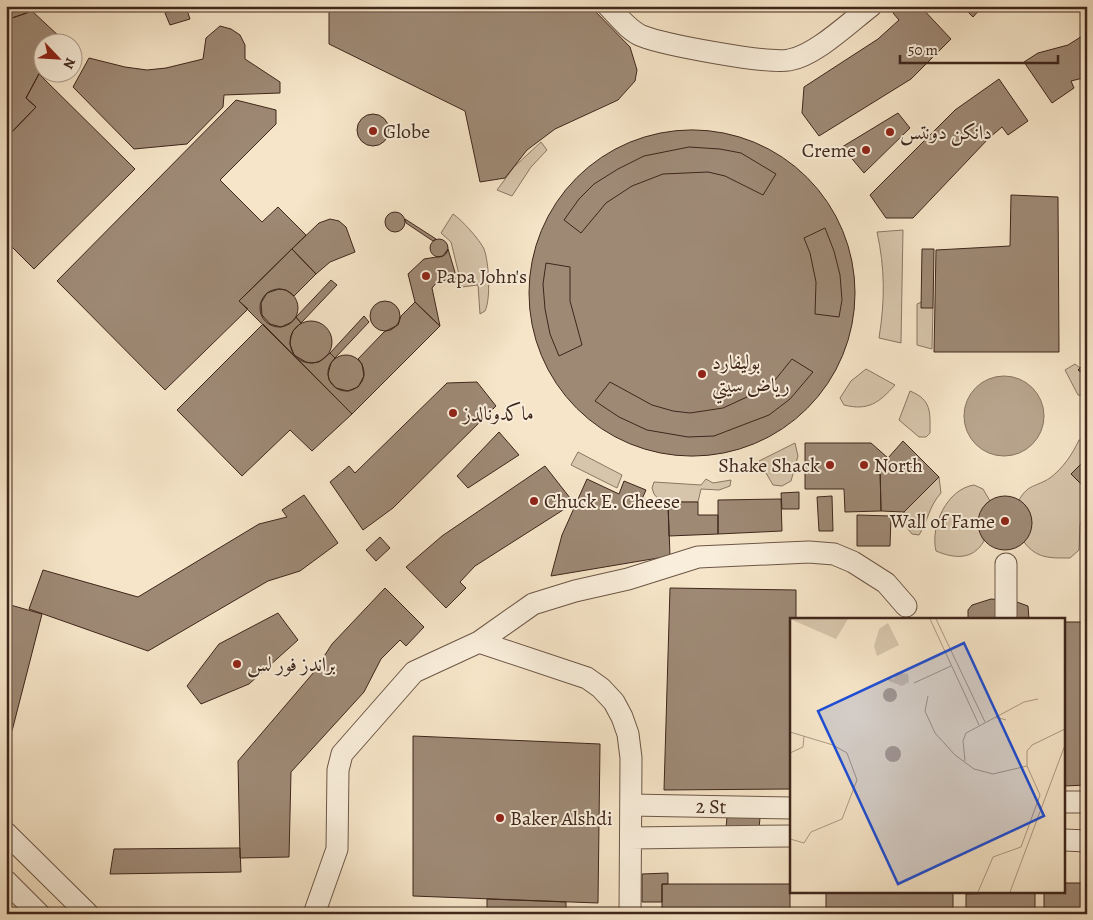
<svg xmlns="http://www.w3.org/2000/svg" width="1093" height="920" viewBox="0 0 1093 920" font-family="Alegreya,Amiri,serif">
<rect width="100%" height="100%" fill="#f6e5c8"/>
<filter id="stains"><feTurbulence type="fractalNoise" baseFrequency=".004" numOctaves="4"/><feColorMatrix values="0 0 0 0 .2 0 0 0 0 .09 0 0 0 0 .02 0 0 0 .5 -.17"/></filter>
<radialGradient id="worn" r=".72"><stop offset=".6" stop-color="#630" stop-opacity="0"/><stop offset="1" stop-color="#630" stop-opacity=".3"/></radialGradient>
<path fill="#d7c5ab" stroke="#8b7663" d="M541,142l6,8 -16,17 -19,29 -15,-6 17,-23z
M453,214c8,5 27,26 31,35 5,13 7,50 1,62l-5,3 -2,-29 -16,2 -11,-45 -10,-9z
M903,230l-2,113 -22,-5c6,-37 6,-70 -2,-106z
M922,302l11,6 -1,41 -15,-4v-41z
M1075,364l5,4 -2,2 9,6v20l-9,-1 -13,-25z
M866,369l29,16c-16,18 -27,26 -51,20l-4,-7 11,-17z
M910,391c22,9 20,21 20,42l-4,4h-7l-20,-17z
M1079,440h8v18l-16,16 16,16v20l-7,15 -1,25 -9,8c-20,0 -33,1 -46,-16 10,-14 11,-31 -5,-42 9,-16 17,-13 31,-22 13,-10 22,-23 29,-38z
M795,443l3,13 -7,25 -9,5 -9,-1 -14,-24z
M578,452l44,23 -5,13 -46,-23z
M939,477l2,16c-12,13 -13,28 -22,42l-7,-1 -5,-6 -3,-16z
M706,479l7,4 18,-3 -1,6 -11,4 -18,-1 -3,13h-37l-7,-8 -2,-6 2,-6 47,3z
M974,485l9,4 7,12c-13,13 -14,25 -6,40 -11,19 -29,18 -48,10 -6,-25 11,-62 38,-66z"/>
<path fill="#b8a48d" stroke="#88725f" d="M642 287a46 46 0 1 1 92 0a46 46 0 1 1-92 0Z
M964 416a40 40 0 1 1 80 0a40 40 0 1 1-80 0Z"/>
<path fill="#9e8975" stroke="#3f261b" d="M6,6h16l5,7 -21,7z
M329,6h261l40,41 7,23 -2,11 -17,19 -63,29 -28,21 -22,28 -25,4 -15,-71 -136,-67z
M900,6h20l31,33 -40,40 -92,57 -17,-23 2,-26 74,-48 21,-19 -6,-7z
M962,6h21l-10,11z
M186,7l4,12 -20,6 -5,-12z
M32,11l29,27 -3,4h-16v26l-16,30 10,9 -25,26 -5,-4v-109z
M220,26l11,3 9,6 5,10v14l35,23v11l-56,2 -1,12 -36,37 -53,5 -61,-62 16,-29 36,9 22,3 19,-2 37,-9 3,-21z
M1087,33v44l-16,4 3,7 -22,15 -28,-41 14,-9 30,-8z
M39,74l96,95 -101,100 -28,-28v-103l30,-31 -10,-9z
M999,79l29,42 -20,14 -6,-8 -13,11 -76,80h-27l-16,-23 85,-85z
M236,100l40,10v14l-56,56 42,42 16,-15 28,28 -67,66 9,8 -83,81 -108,-109z
M898,113l12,15 -46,45 -22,-26z
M357 130a16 16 0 1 1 32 0a16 16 0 1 1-32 0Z
M529 293a163 163 0 1 1 326 0a163 163 0 1 1-326 0Z
M689,147l31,2 21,4 35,21 -13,21 -38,-19 -17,-4 -45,2 -31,12 -26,17 -25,30 -17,-13 15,-21 15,-15 24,-15 26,-13z
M1011,195l47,2 1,155h-125l2,-102 74,-4z
M385 222a10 10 0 1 1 20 0a10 10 0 1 1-20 0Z
M330,219l9,2 7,6 9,25 -25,10 -14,12 -24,-25 27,-26z
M405,219l31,20 -3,2 -27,-18z
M825,228l9,23 6,24 2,25 -3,17 -24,-3 1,-32 -6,-29 -6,-15z
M430 248a9 9 0 1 1 18 0a9 9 0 1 1-18 0Z
M292,249l24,25 -22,22 -8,-6 -7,-1 -12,4 -6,10 1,12 8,9 11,3 11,-5 4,-5 5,6 -8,8 -2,6 -1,7 4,11 12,7 6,1 7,-1 11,-9 5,5 -4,5 -3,11 1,6 7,8 12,3 10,-4 6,-11 -2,-12 -4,-5 26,-27 14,-7 3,-9 14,-14 25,24 -88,88 -113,-113z
M448,249l9,30 -19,2 -6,7 8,38 -25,-24 -7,-28 16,-15 19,-3z
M922,249h12l-1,59h-12z
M546,263l24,4v34l12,44 -23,11 -9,-22 -5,-25 -2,-25z
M331,280l6,5 -36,38 -5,-6z
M260 308a19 19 0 1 1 38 0a19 19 0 1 1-38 0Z
M370 316a15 15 0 1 1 30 0a15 15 0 1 1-30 0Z
M364,316l5,6 -34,36 -5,-5z
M290 342a21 21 0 1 1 42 0a21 21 0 1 1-42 0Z
M263,324l89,90 -40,37 -22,-21 -48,46 -65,-66z
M328 373a18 18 0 1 1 36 0a18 18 0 1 1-36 0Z
M792,359l21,13 -23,27 -21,16 -55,21 -26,1 -41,-7 -28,-13 -24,-16 15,-19 42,23 21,6 17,2 33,-5 37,-17 15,-11z
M1087,361v15l-9,-6z
M477,382l19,24 -103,102 -30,22 -33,-48 19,-16 6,7 92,-90z
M499,432l20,23 -51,33 -11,-12z
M903,441l36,36 -35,35 -23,-1 -1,-44z
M805,443h66l17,15 -8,9 1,44 -36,1 -1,-23h-39z
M1087,458l-1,10 1,22 -16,-16z
M545,466l29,37 -99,63 -15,16 6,6 -20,20 -40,-41 36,-31z
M587,479l32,15 5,-13 22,9 -4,9 26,3 2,54 -119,20 11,-41z
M799,492v17h-17l-1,-16z
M304,495l34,48 -38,28 -32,10 -120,70 -119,-42 14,-39 95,27 121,-73 28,-7 -5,-7z
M832,496l1,35h-14l-2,-34z
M978 523a27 27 0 1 1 54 0a27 27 0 1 1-54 0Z
M781,499l1,32 -64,3v-34z
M668,502h30v13h20v19l-49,2z
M857,515l34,1 -1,30h-33z
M380,537l10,11 -14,13 -10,-11z
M385,588l39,39 -18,19 -6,-6 -19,19 -17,33 -73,80 -2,85 -49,1 -2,-97 76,-89 18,-28z
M670,588l126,2v29h-4v170l-128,1z
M991,599l23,2 14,5 1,13h-61v-9l4,-5z
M7,604l35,10 -30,117h-6z
M278,613l20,27 -49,44 -48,20 -14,-18 32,-42z
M1064,622h23v163l-23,1z
M413,736l187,8 -2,159 -185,-7z
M755,814l5,4 -1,10h-33l1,-11z
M240,848l1,24 -131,2 4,-25z
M668,873v11h-6v18h-20v-28z
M1064,883h23v31h-43v-23h20z
M662,884h128v30h-128z
M826,891h127v23h-127z
M1035,892v22h-69v-20z
M487,899l79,3v12h-79z"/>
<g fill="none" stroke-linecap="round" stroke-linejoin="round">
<g stroke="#6d5646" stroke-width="23">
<path id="minor" d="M608,6c10,10 21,25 34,30 23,9 125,28 147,24 26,-4 61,-38 82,-54
M1006,564v55
M479,642l108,36 14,10 13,14 8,15 6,17 3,24 -1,156
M1064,802h23
M631,805l161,3
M6,833l82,81
M631,838l161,-2
M1064,840l23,1
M6,881l33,33
M314,914l23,-65 1,-79 4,-16 72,-82 65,-30 54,-38 42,-13 53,-12 70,-22 111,-5 25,2 19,8 33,21 20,23"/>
</g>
<use href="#minor" stroke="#f9eedb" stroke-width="21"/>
</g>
<g fill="#8f2418" stroke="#f9eedb" stroke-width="2">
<circle cx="373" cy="131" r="5"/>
<circle cx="890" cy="132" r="5"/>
<circle cx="866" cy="150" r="5"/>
<circle cx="426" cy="276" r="5"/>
<circle cx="702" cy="374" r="5"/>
<circle cx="453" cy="413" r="5"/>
<circle cx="830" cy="465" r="5"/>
<circle cx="864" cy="465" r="5"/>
<circle cx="534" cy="501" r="5"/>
<circle cx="1005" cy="521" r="5"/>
<circle cx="237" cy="664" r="5"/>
<circle cx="500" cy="818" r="5"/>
</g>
<g text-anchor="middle" stroke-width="4" stroke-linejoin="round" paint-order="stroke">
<g font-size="20" fill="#3f261b" stroke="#f9eedb" text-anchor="start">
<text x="383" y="138">Globe</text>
<text x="900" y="139">دانكن دونتس</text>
<text x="856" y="157" text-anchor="end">Creme</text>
<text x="436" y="283">Papa John's</text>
<text x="712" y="369">بوليفارد<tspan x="712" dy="23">رياض سيتي</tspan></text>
<text x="463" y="420">ماكدونالدز</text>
<text x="820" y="472" text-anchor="end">Shake Shack</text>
<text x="874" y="472">North</text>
<text x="544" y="508">Chuck E. Cheese</text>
<text x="995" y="528" text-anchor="end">Wall of Fame</text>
<text x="247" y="671">براندز فور لس</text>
<text x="510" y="825">Baker Alshdi</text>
</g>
<g font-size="20" fill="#3f261b" stroke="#f9eedb">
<text transform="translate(711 806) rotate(1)" y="7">2 St</text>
</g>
</g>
<g transform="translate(790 618)">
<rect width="275" height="275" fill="#f6e5c8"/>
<path d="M0,1h58l-12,20zM98,5l11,22 -22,11 -3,-10 5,-17zM107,54l11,2 1,8 -7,4 -13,-5 -2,-3 7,1z" fill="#d7c5ab"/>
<path d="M93 77a7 7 0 1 1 14 0a7 7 0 1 1-14 0ZM95 136a8 8 0 1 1 16 0a8 8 0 1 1-16 0Z" fill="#b8a48d"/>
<path fill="none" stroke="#ad9983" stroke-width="1" d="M140,1l49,106M146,1l49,103M124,65l37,-17M138,78l-3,15 10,22 20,22 19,14 19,5 34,-8M206,99l28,-15 14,-3M0,114l43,13 14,8 10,27 -15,39 -31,13 -7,11 -14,-4M0,135l13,-6 1,-11M175,143l-2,-20 3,-8 30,-16 10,3M188,274l15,-35 28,-10 19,-52 -13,-29v-15l5,-6 33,-16M220,274l55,-147"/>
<path fill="#1d4ed8" fill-opacity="0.15" stroke="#1d4ed8" stroke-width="2.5" d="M174,25l80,173 -146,68 -80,-173z"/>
<rect width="275" height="275" fill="none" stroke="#3f261b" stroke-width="2.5"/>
</g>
<rect width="1093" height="920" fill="none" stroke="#f6e5c8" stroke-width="25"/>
<rect x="8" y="8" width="1078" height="905" fill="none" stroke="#3f261b" stroke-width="2.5"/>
<rect x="12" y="12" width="1068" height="895" fill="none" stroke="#3f261b"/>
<g transform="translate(58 58) rotate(115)"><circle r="24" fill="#f9eedb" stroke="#af9e8e"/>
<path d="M0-4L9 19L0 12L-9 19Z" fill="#8f2418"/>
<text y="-8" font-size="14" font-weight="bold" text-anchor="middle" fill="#3f261b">N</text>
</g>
<path d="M900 55v8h158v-8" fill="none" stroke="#3f261b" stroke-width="2.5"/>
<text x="908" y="55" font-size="15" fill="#3f261b" stroke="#f9eedb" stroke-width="4" paint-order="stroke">50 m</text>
<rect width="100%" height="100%" filter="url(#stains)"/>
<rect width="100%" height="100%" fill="url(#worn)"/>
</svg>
